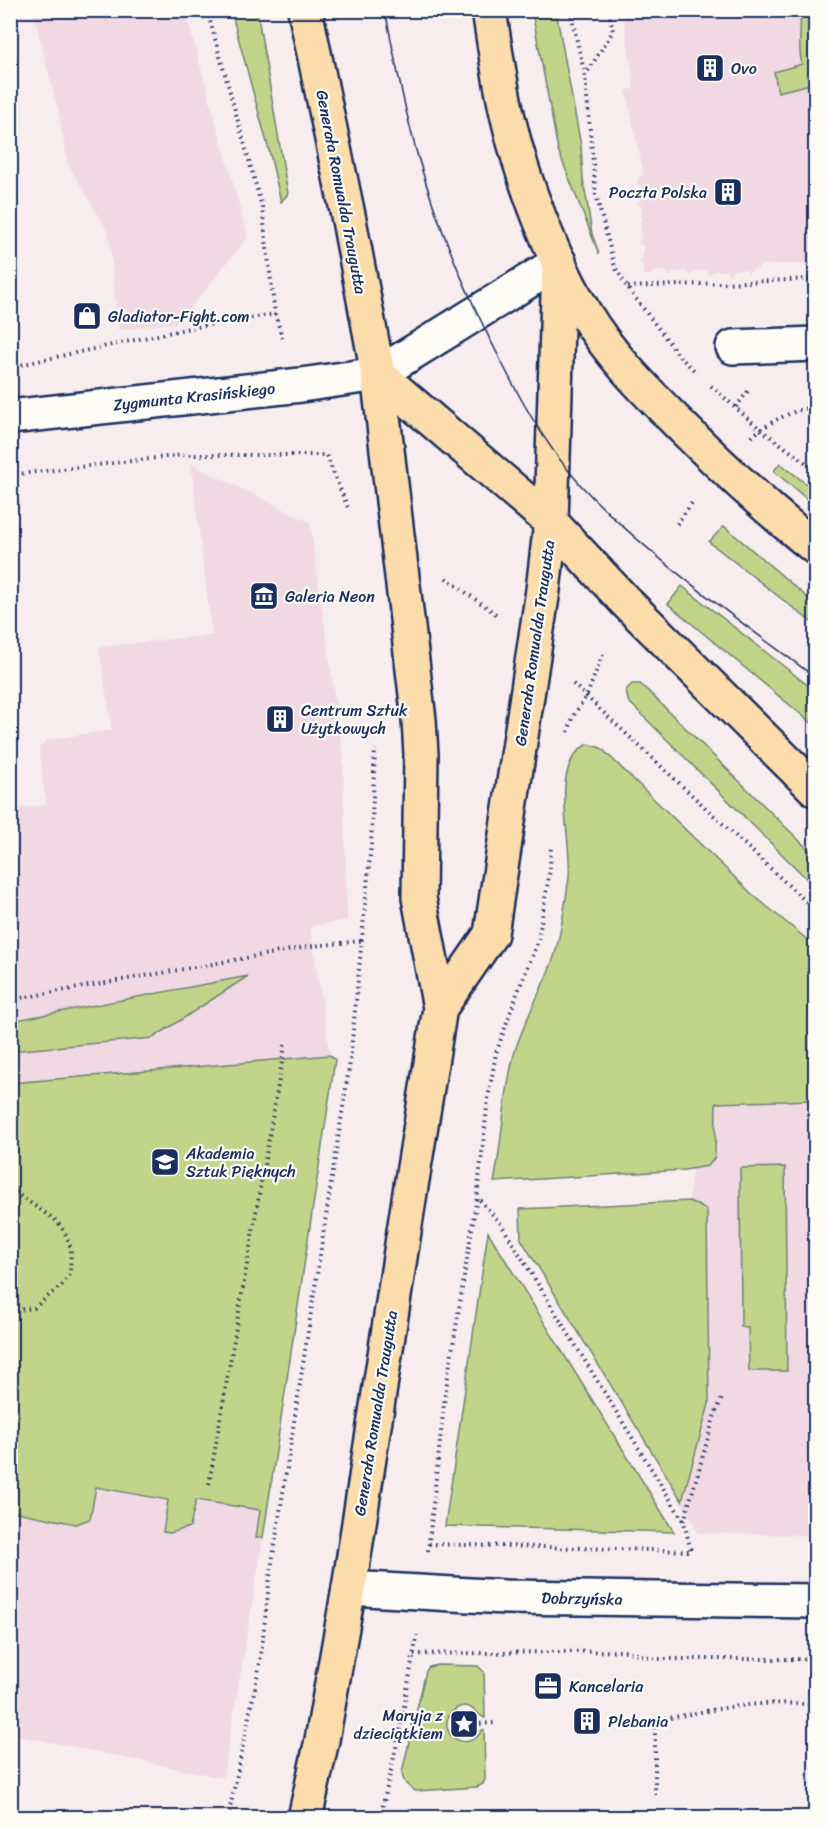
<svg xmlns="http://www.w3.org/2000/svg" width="826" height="1828" viewBox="0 0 826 1828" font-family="Sriracha,sans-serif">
<rect width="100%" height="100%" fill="#f7ecee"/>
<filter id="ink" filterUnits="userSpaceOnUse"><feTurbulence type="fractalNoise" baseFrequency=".0167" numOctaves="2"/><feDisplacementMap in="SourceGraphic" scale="12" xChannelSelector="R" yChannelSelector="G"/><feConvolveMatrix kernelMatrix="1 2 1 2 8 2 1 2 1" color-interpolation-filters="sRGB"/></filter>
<g filter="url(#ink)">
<path fill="#f0d9e3" d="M33,11h152l63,226 -69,85 -61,8 -9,-97 -41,-69 -9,-50z
M623,11h192v253l-55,1 -2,4h-5l-5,5 -3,-5 -11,1 -5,5 -4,-5 -11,1 -5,4 -3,-5 -11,1 -4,5 -5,-5 -12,1 -4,5 -4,-6 -13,1 -2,3h-8v-9l-3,-4 3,-3v-13l-5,-3 4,-4 -2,-14 2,-18 -5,-4 4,-4 -1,-13 -3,-2 3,-8 4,-1 -18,-84 8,-3z
M191,464l119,58 33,235 4,163 -37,6 20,129 5,5 -72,478 -40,240 -212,-44v-924l35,-6 -7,-56 8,-8 65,-10 -13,-83 113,-12z
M815,1100v435l-117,-2 -16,-32 27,-97 -2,-194 -18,-9 3,-32 16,-3 7,-9 1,-54z"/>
<path fill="#c2d489" stroke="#6e8274" stroke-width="1.5" d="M231,11h26l31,183 -7,8 -11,-48z
M532,11h24l25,135 2,33 5,29 4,26 7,20 -41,-104z
M800,11h15v72l-37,9 -4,-20 28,-8c-5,-17 0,-35 -2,-53z
M780,463l35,28v15l-41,-35z
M724,526l91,78v21l-106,-83z
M682,586l133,105v35l-147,-122z
M632,684h8l8,7 167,165v31l-187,-186 -2,-11z
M588,744l13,4 152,147 62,51v60l-6,1 5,36 1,57 -99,3 -1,54 -7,9 -24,4 -190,12c9,-43 9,-88 21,-131 10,-33 29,-64 40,-97 6,-22 11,-55 14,-77 4,-37 -22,-113 19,-133z
M248,976l-95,62 -142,13v-30z
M330,1055l5,5 -72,478h-7l4,-28 -64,-10 -6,27 -20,6 -7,-1 5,-32 -72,-13 -6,32 -14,5 -65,-13v-428z
M785,1167l2,204h-38l-1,-43 -7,-1 -1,-159z
M689,1201l18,9 2,194 -27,97 -161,-262 -1,-30z
M488,1232l186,300 -229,-6z
M437,1665l41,1 6,6 1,46c-7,-2 -10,-11 -20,-12 -5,0 -9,2 -13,6 -18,19 15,45 30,18h2l1,49 -2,5 -6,3 -61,4c-9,-5 -13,-8 -14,-19l24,-101 3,-4z"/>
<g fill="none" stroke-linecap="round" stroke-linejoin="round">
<g stroke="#1b2f5e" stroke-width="38">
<path id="minor" d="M733,347l83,-3
M10,417l291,-32 77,-11 181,-112
M349,1588l156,9 311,4"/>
</g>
<g stroke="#1b2f5e" stroke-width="38">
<path id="major" d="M305,10l44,210 29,154 41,346 2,34 -2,144 21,110 -29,178 -62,402 -27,152 -17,78
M489,10c6,38 11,76 20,112 14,60 44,137 75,190 25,42 60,77 94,111 44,44 89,86 138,125
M378,374l173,148 75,80 190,188
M440,1008l51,-74 52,-344 8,-68 8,-260"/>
</g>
<path stroke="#1b2f5e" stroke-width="4" stroke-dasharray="1.5 4.5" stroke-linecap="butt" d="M207,10l55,197 13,107 8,26
M570,10l15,66 11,119 19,72 12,20 53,70 17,16
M585,76l28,-45 -5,-21
M628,287l188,-8
M10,367l180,-39 85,-14
M711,386l49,43 56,41
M736,407l12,-16
M752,437c12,-13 46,-30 64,-30
M10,475l173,-20h143l22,53
M677,524l17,-24
M446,578l50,36
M573,684l243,227
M568,732l6,-17 13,-20 17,-44
M10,1000l303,-54 48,-5
M10,1189l47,32 8,12 6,15 -1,25 -8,12 -28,23 -24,3
M209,1484l76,-439
M684,1521l31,-107 8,-18
M429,1544l262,7 -7,-29 -183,-298 -23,-26
M428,1551l17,-156 32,-198 11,-98 8,-46 21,-59 21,-53 12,-72 1,-24
M414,1654l211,-3 32,8h159
M474,1724l21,-1
M655,1795v-74c56,-11 102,-22 161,-16
M228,1818l32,-155 10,-87 80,-514 21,-217 4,-96
M380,1818l18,-79 19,-104"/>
<use href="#minor" stroke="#fdfcf7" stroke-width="33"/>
<use href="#major" stroke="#fddcac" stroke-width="33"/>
<path stroke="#1b2f5e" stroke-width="1.5" d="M385,10c10,49 19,99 33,147 21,73 51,143 86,210 24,47 51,93 89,131 67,67 147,123 223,180"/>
</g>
</g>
<defs>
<g id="building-square" transform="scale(1.5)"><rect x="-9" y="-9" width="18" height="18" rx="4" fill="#1b2f5e" stroke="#fdfcf7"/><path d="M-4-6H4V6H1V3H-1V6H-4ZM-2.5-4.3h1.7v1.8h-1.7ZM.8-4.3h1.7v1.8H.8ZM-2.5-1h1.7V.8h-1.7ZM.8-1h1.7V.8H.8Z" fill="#fff"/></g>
<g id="shop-square" transform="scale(1.5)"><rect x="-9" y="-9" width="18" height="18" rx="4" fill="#1b2f5e" stroke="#fdfcf7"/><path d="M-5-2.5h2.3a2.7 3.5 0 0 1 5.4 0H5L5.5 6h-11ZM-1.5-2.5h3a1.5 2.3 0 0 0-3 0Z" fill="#fff"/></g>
<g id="museum-square" transform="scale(1.5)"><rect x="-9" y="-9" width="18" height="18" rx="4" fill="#1b2f5e" stroke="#fdfcf7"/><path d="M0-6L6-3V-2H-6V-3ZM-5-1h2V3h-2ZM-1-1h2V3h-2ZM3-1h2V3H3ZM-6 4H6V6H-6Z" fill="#fff"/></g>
<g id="university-square" transform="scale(1.5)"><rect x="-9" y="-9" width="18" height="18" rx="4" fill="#1b2f5e" stroke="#fdfcf7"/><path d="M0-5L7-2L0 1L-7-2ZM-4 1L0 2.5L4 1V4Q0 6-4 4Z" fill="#fff"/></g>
<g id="office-square" transform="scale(1.5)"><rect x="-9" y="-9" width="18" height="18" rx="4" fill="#1b2f5e" stroke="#fdfcf7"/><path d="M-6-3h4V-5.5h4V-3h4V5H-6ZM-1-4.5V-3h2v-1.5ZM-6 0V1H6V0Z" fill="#fff"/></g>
<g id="sight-square" transform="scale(1.5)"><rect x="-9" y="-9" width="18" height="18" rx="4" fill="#1b2f5e" stroke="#fdfcf7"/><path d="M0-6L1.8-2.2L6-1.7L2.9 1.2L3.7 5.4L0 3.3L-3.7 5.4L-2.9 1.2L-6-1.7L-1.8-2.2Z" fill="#fff"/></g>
</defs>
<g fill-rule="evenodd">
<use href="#building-square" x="710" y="68"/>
<use href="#building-square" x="728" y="192"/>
<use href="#shop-square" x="87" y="316"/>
<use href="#museum-square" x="264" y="596"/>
<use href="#building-square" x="280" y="719"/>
<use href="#university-square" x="165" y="1162"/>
<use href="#office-square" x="548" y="1686"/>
<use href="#building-square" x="587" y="1721"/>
<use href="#sight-square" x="464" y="1724"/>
</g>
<g text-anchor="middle" stroke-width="4.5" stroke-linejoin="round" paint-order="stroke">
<g font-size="16" fill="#1b2f5e" stroke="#fdfcf7" text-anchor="start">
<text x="731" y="74">Ovo</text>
<text x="707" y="198" text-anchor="end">Poczta Polska</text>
<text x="108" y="322">Gladiator-Fight.com</text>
<text x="285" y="602">Galeria Neon</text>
<text x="301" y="716">Centrum Sztuk<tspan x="301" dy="18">Użytkowych</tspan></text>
<text x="186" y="1159">Akademia<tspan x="186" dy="18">Sztuk Pięknych</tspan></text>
<text x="569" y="1692">Kancelaria</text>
<text x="443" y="1721" text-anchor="end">Maryja z<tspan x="443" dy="18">dzieciątkiem</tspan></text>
<text x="608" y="1727">Plebania</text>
</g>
<g font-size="16" fill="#1b2f5e" stroke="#fdfcf7">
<text transform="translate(342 192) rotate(79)" y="6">Generała Romualda Traugutta</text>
<text transform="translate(194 396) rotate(-6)" y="6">Zygmunta Krasińskiego</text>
<text transform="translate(534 643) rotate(-82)" y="6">Generała Romualda Traugutta</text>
<text transform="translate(375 1413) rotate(-81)" y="6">Generała Romualda Traugutta</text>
<text transform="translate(582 1598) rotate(1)" y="6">Dobrzyńska</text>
</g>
</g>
<rect width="826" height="1828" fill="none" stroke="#fdfcf7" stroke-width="36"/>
<rect x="18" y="18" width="790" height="1792" fill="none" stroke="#1b2f5e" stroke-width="2" filter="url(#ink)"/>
</svg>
